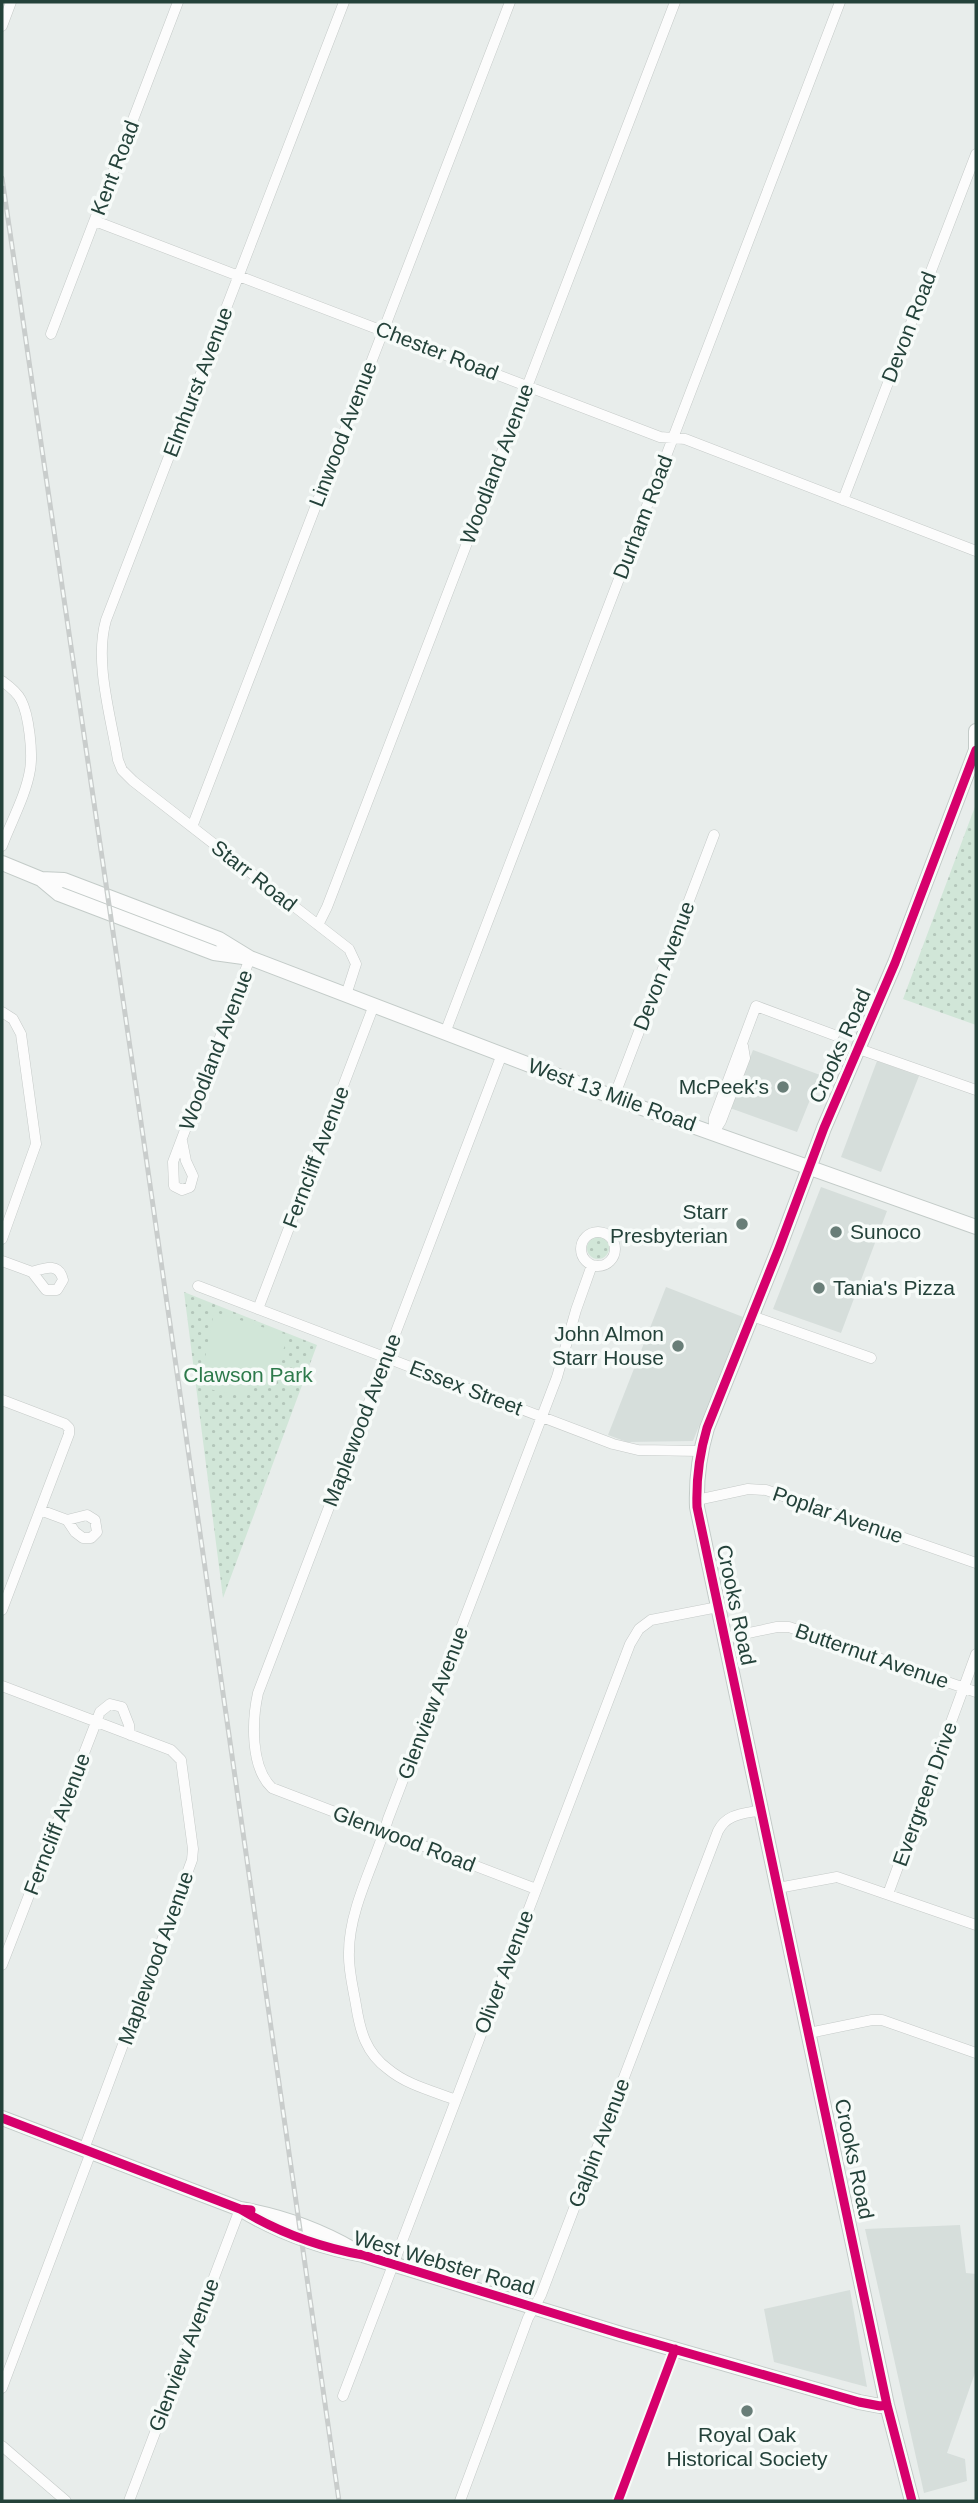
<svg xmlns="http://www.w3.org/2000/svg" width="978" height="2503" viewBox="0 0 978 2503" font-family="Arial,sans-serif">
<defs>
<pattern id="grass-dots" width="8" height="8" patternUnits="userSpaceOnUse" patternTransform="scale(1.75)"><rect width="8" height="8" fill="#d1e6d8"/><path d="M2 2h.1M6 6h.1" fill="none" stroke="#b3c6ba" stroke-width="1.8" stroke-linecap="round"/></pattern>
</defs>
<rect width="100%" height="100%" fill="#e8edeb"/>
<path fill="#d6dedb" d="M753,1050l67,25 -23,57 -67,-24z
M877,1061l42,15 -38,96 -40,-15z
M821,1187l66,24 -46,122 -68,-24z
M666,1287l77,30 -50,124 -66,1 -19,-7z
M960,2225l6,48 10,1v96l-29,83 18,6 2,22 -43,12 -59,-264z
M850,2290l17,97 -93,-25 -10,-53z"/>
<path fill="url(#grass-dots)" d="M976,804v221l-73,-26z
M587 1248a11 11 0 1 1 22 0a11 11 0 1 1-22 0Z
M184,1292l133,53 -94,253z"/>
<path fill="#d1e6d8" d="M214,1312l74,23c-11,44 -43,74 -88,49z"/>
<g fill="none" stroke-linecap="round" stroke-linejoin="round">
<g stroke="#c5cac8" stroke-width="11">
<path id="street" d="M344,2l-238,618c-12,42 5,97 12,140l4,10 11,11 216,168 7,15 -10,31
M2,26l9,-24
M95,221l565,216 25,2 291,112
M51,334l127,-332
M843,500l133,-346
M2,681c7,5 15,11 19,19 8,15 12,53 9,70 -4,25 -19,52 -28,76
M192,827l318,-825
M318,925l9,-18 348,-905
M2,1012l11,7 8,15 15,110 -34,95
M445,1033l395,-1031
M859,1049l117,41
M502,1054l-244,639c-6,27 -8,74 14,95l264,101
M614,1097l100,-262
M714,1132l7,-11 24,-63 -2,-12
M714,1133v-15l42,-112 78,29
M182,1141l4,20 7,15 -3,11 -8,3 -8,-4 -1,-24 77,-204
M581 1249a17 17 0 1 1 34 0a17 17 0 1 1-34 0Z
M2,1261l30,11 14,18h11l6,-10c-4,-18 -18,-12 -31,-8
M198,1286l415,158 25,6 62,1
M258,1309l116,-304
M752,1316l119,42
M2,1400l63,24 4,4v6l-67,176
M697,1500l51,-11 18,1 210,73
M40,1510l27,10 8,12 8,6h8l6,-6 -2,-12 -8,-5 -20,5
M725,1638l52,-11h12l187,65
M2,1686l169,64 10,10 12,89 -1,11 -108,289
M778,1888l59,-11 139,48
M888,1894l88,-240
M2,1965l98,-253 10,-8 12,3 7,18 1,10
M809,2033l63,-13h10l94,33
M456,2100c-23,-9 -49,-15 -68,-31 -22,-16 -28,-38 -32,-64 -3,-18 -8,-36 -7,-53 0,-44 27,-91 39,-133l169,-442 19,-67 16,-45
M2,2388l89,-236
M343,2396l287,-752 9,-15 12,-9 67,-13
M2,2446l64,55
M129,2501l111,-292
M460,2501l68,-183 13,-23 177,-464c9,-18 26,-17 44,-21
M618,2501l57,-152"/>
</g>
<g stroke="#c3cbc8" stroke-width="16">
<path id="secondary" d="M976,750v-19
M2,863l39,16 18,15 155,59 29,4
M41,879l23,1 155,59 31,19 392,150 334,119
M2,2118l238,91c40,7 78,20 114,41
M240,2209c38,23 79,38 123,46l258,79 238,68 21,4 7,-1
M912,2501l-25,-96 -190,-898c-1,-28 2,-52 10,-79l72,-180 45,-120 71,-165 81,-213"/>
</g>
<use href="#street" stroke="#fcfcfc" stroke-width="10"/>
<use href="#secondary" stroke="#fcfcfc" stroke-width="14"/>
<g stroke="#c9cdcc" stroke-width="5">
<path id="rail" d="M2,178l139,944 198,1379"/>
</g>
<use href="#rail" stroke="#f7fbf9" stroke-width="2.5" stroke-dasharray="8" stroke-linecap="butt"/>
<g stroke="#f7fbf9" stroke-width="13">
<path id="cycleway" d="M2,2118l238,91 11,1
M240,2209c38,23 79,38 123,46l258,79 238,68 21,4 7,-1
M618,2501l57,-152
M912,2501l-25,-96 -190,-898c-1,-28 2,-52 10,-79l72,-180 45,-120 71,-165 81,-213"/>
</g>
<use href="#cycleway" stroke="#d6006c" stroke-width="9"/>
</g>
<g fill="#697e78" stroke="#f7fbf9" stroke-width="2.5">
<circle cx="783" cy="1087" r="7"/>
<circle cx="742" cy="1224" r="7"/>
<circle cx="836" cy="1232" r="7"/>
<circle cx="819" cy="1288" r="7"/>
<circle cx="678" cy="1346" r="7"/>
<circle cx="747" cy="2411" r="7"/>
</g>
<g text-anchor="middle" stroke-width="7" stroke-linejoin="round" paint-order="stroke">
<g font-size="21" fill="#24423a" stroke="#f7fbf9">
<text transform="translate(115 168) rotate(-69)" y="7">Kent Road</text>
<text transform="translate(909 327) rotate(-69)" y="7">Devon Road</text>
<text transform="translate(437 351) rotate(21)" y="7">Chester Road</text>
<text transform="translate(198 382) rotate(-69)" y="7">Elmhurst Avenue</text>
<text transform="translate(343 434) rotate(-69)" y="7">Linwood Avenue</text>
<text transform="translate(497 464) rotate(-69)" y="7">Woodland Avenue</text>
<text transform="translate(643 517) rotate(-69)" y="7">Durham Road</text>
<text transform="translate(254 876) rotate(38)" y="7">Starr Road</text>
<text transform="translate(664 966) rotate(-69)" y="7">Devon Avenue</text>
<text transform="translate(840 1046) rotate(-66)" y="7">Crooks Road</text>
<text transform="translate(216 1050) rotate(-69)" y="7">Woodland Avenue</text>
<text transform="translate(612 1095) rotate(20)" y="7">West 13 Mile Road</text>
<text transform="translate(316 1157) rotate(-69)" y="7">Ferncliff Avenue</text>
<text transform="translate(466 1388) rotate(21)" y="7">Essex Street</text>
<text transform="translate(362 1420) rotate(-69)" y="7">Maplewood Avenue</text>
<text transform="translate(838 1515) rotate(19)" y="7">Poplar Avenue</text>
<text transform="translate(736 1605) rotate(78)" y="7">Crooks Road</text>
<text transform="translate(872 1656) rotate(19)" y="7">Butternut Avenue</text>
<text transform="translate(433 1703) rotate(-69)" y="7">Glenview Avenue</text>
<text transform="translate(925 1794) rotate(-70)" y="7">Evergreen Drive</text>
<text transform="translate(57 1824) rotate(-69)" y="7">Ferncliff Avenue</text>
<text transform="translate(404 1839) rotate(21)" y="7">Glenwood Road</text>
<text transform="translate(156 1958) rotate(-70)" y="7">Maplewood Avenue</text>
<text transform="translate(504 1972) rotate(-69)" y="7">Oliver Avenue</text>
<text transform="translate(599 2143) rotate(-69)" y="7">Galpin Avenue</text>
<text transform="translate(854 2159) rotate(78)" y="7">Crooks Road</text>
<text transform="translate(444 2263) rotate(16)" y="7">West Webster Road</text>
<text transform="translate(184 2355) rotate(-69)" y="7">Glenview Avenue</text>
</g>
<g font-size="21" fill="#24423a" stroke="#f7fbf9" text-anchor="end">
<text x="769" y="1094">McPeek's</text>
<text x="728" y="1219">Starr<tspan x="728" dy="24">Presbyterian</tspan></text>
<text x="850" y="1239" text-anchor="start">Sunoco</text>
<text x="833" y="1295" text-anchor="start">Tania's Pizza</text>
<text x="664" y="1341">John Almon<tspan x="664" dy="24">Starr House</tspan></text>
<text x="747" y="2442" text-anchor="middle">Royal Oak<tspan x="747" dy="24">Historical Society</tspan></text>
</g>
<g font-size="21" fill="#2d7a4b" stroke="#f7fbf9">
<text x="248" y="1382">Clawson Park</text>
</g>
</g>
<rect width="978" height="2503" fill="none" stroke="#24423a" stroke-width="7"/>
</svg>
